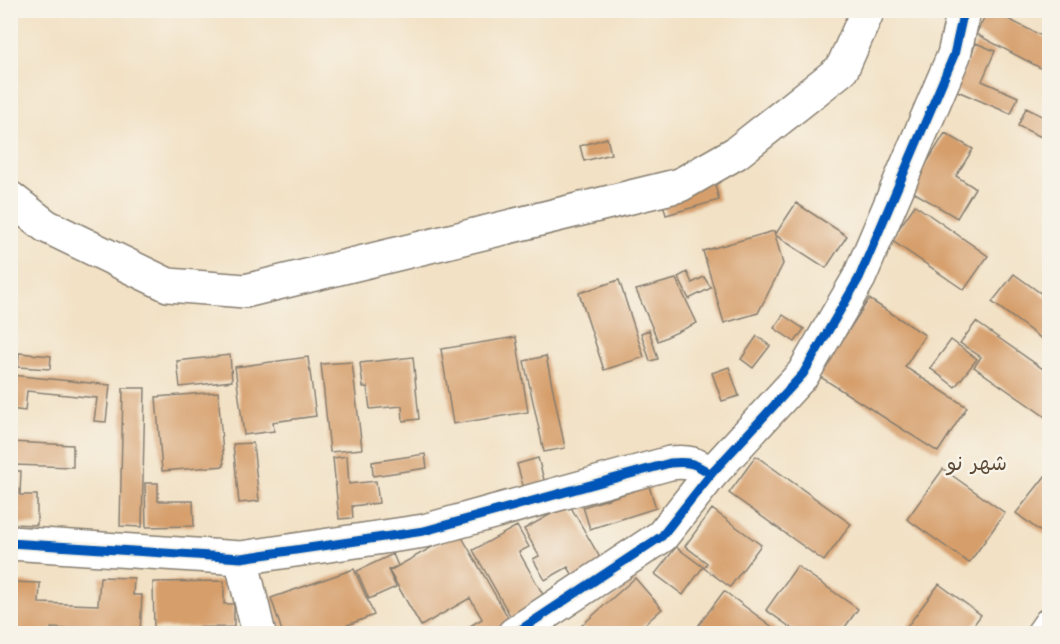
<svg xmlns="http://www.w3.org/2000/svg" width="1060" height="644" viewBox="0 0 1060 644" font-family="Kalam,'Playpen Sans Arabic',sans-serif">
<rect width="100%" height="100%" fill="#f7f3e8"/>
<filter id="ink" filterUnits="userSpaceOnUse"><feTurbulence type="fractalNoise" baseFrequency=".0167" numOctaves="2"/><feDisplacementMap in="SourceGraphic" scale="12" xChannelSelector="R" yChannelSelector="G"/><feConvolveMatrix kernelMatrix="1 2 1 2 8 2 1 2 1" color-interpolation-filters="sRGB"/></filter>
<filter id="wash" filterUnits="userSpaceOnUse"><feTurbulence type="fractalNoise" baseFrequency=".008" numOctaves="4" result="noise"/><feDisplacementMap in="SourceGraphic" scale="24" xChannelSelector="R" yChannelSelector="G"/><feGaussianBlur stdDeviation="1.35" result="paint"/><feColorMatrix in="noise" values="0 0 0 0 0 0 0 0 0 0 0 0 0 0 0 0 0 1.4 0 .05"/><feComposite in="paint" operator="in"/></filter>
<g filter="url(#wash)">
<rect width="100%" height="100%" fill="#f2e1c4"/>
<g id="blocks">
<path fill="#d69e6a" d="M988,10h16l-2,6 48,24v33l-74,-39z
M976,43l19,8 -13,30 36,16 -7,17 -56,-24z
M1026,108l24,12v21l-32,-15z
M945,133l28,16 -17,27 19,12 -18,30 -47,-28z
M607,138l4,16 -27,7 -4,-15z
M714,181l5,19 -53,15 -5,-19z
M796,203l51,33 -21,32 -51,-33z
M915,205l73,51 -24,34 -73,-50z
M774,231l9,33 -25,49 -34,10 -21,-72z
M687,272l5,11 12,-6 7,11 -22,11 -11,-22z
M1014,274l36,26v45l-58,-43z
M676,279l21,44 -39,18 -22,-51z
M619,280l25,77 -40,13 -25,-77z
M869,299l56,36 -20,32 62,40 -29,45 -119,-76z
M783,315l21,14 -9,13 -21,-14z
M976,322l74,52v46l-76,-53 7,-10 -21,-14z
M649,330l9,29 -8,2 -9,-28z
M757,336l13,10 -17,22 -12,-9z
M516,337l12,75 -75,12 -12,-75z
M951,340l26,19 -22,28 -25,-19z
M19,353l32,3 -1,13 -32,-2z
M230,355l2,26 -52,6 -3,-26z
M546,356l19,92 -21,4 -20,-91z
M308,357l8,59 -43,6 1,9 -30,4 -9,-68z
M413,357l6,62 -16,2 -1,-15 -32,3 -3,-22h-4l-3,-24z
M352,362l10,87 -32,3 -9,-88z
M729,367l10,29 -17,5 -10,-28z
M11,375l99,10 -4,37 -12,-1 3,-23 -70,-7 -2,20 -15,-2z
M123,388h22l-3,139 -22,-1z
M218,392l6,74 -62,5 -6,-74z
M10,442l63,3v22l-59,-2v4l-4,-1z
M253,443l6,58 -20,2 -6,-59z
M425,454l2,14 -54,8 -1,-14z
M347,456l2,28 27,-3 3,22 -27,3 1,12 -14,1 -6,-61z
M756,456l95,68 -27,37 -95,-68z
M538,458l8,29 -21,6 -8,-29z
M943,469l62,44 -36,50 -62,-44z
M1050,470v59l-5,6 -29,-22z
M10,471h11l-1,24h17v30l-27,-1z
M145,483h13v18h35l1,25 -48,1z
M649,486l7,22 -66,21 -7,-22z
M569,504l34,59 -28,16 -7,-12 -23,13 -12,-21 6,-3 -15,-27z
M712,509l49,36 -31,42 -26,-19 3,-5 -22,-17z
M517,526l12,21 -10,5 31,55 -34,19 -43,-76z
M459,532l51,89 -23,13h-13l-4,-8 12,-7 -12,-21 -49,28 -32,-55z
M676,547l27,20 -20,28 -28,-21z
M393,554l5,12 -10,4 8,17 -27,12 -12,-28z
M797,566l61,43 -18,25h-40l-34,-24z
M354,569l20,46 -50,19h-41l-12,-36z
M100,577l34,1 -1,17h9l-2,39h-73v-5l-16,-1v6h-41v-52l30,1 -1,20 59,2z
M635,578l27,31 -28,25h-46l-7,-8z
M224,581v23h10v23l-80,1 -1,-46z
M939,584l42,31 -14,19h-63l-1,-2z
M724,591l58,43h-74l-10,-8z"/>
</g>
</g>
<g filter="url(#ink)">
<use href="#blocks" fill-opacity="0" stroke="#877e70" stroke-width="1.5"/>
<g fill="none" stroke-linecap="round" stroke-linejoin="round">
<g stroke="#877e70" stroke-width="36">
<path id="minor" d="M10,198l36,28 122,59 77,6 435,-106 56,-32 106,-84 26,-59
M10,543l231,15 183,-27 246,-68c18,-2 25,0 41,11
M241,558l18,76
M514,634l148,-98 49,-62 92,-100 56,-96 95,-223 10,-45"/>
</g>
<g stroke="#877e70" stroke-width="36">
<path id="major" d="M1043,634l7,-10"/>
</g>
<use href="#minor" stroke="#fff" stroke-width="33"/>
<use href="#major" stroke="#fff" stroke-width="33"/>
<g stroke="#f7f3e8" stroke-width="13">
<path id="cycleway" d="M10,543l231,15 183,-27 246,-68c18,-2 25,0 41,11
M514,634l148,-98 49,-62 92,-100 56,-96 95,-223 10,-45"/>
</g>
<use href="#cycleway" stroke="#0057b8" stroke-width="9"/>
</g>
</g>
<g text-anchor="middle" stroke-width="5" stroke-linejoin="round" paint-order="stroke">
<g font-size="21" fill="#5d4a37" stroke="#f7f3e8">
<text x="977" y="470">شهر نو</text>
</g>
</g>
<rect width="1060" height="644" fill="none" stroke="#f7f3e8" stroke-width="36"/>
</svg>
